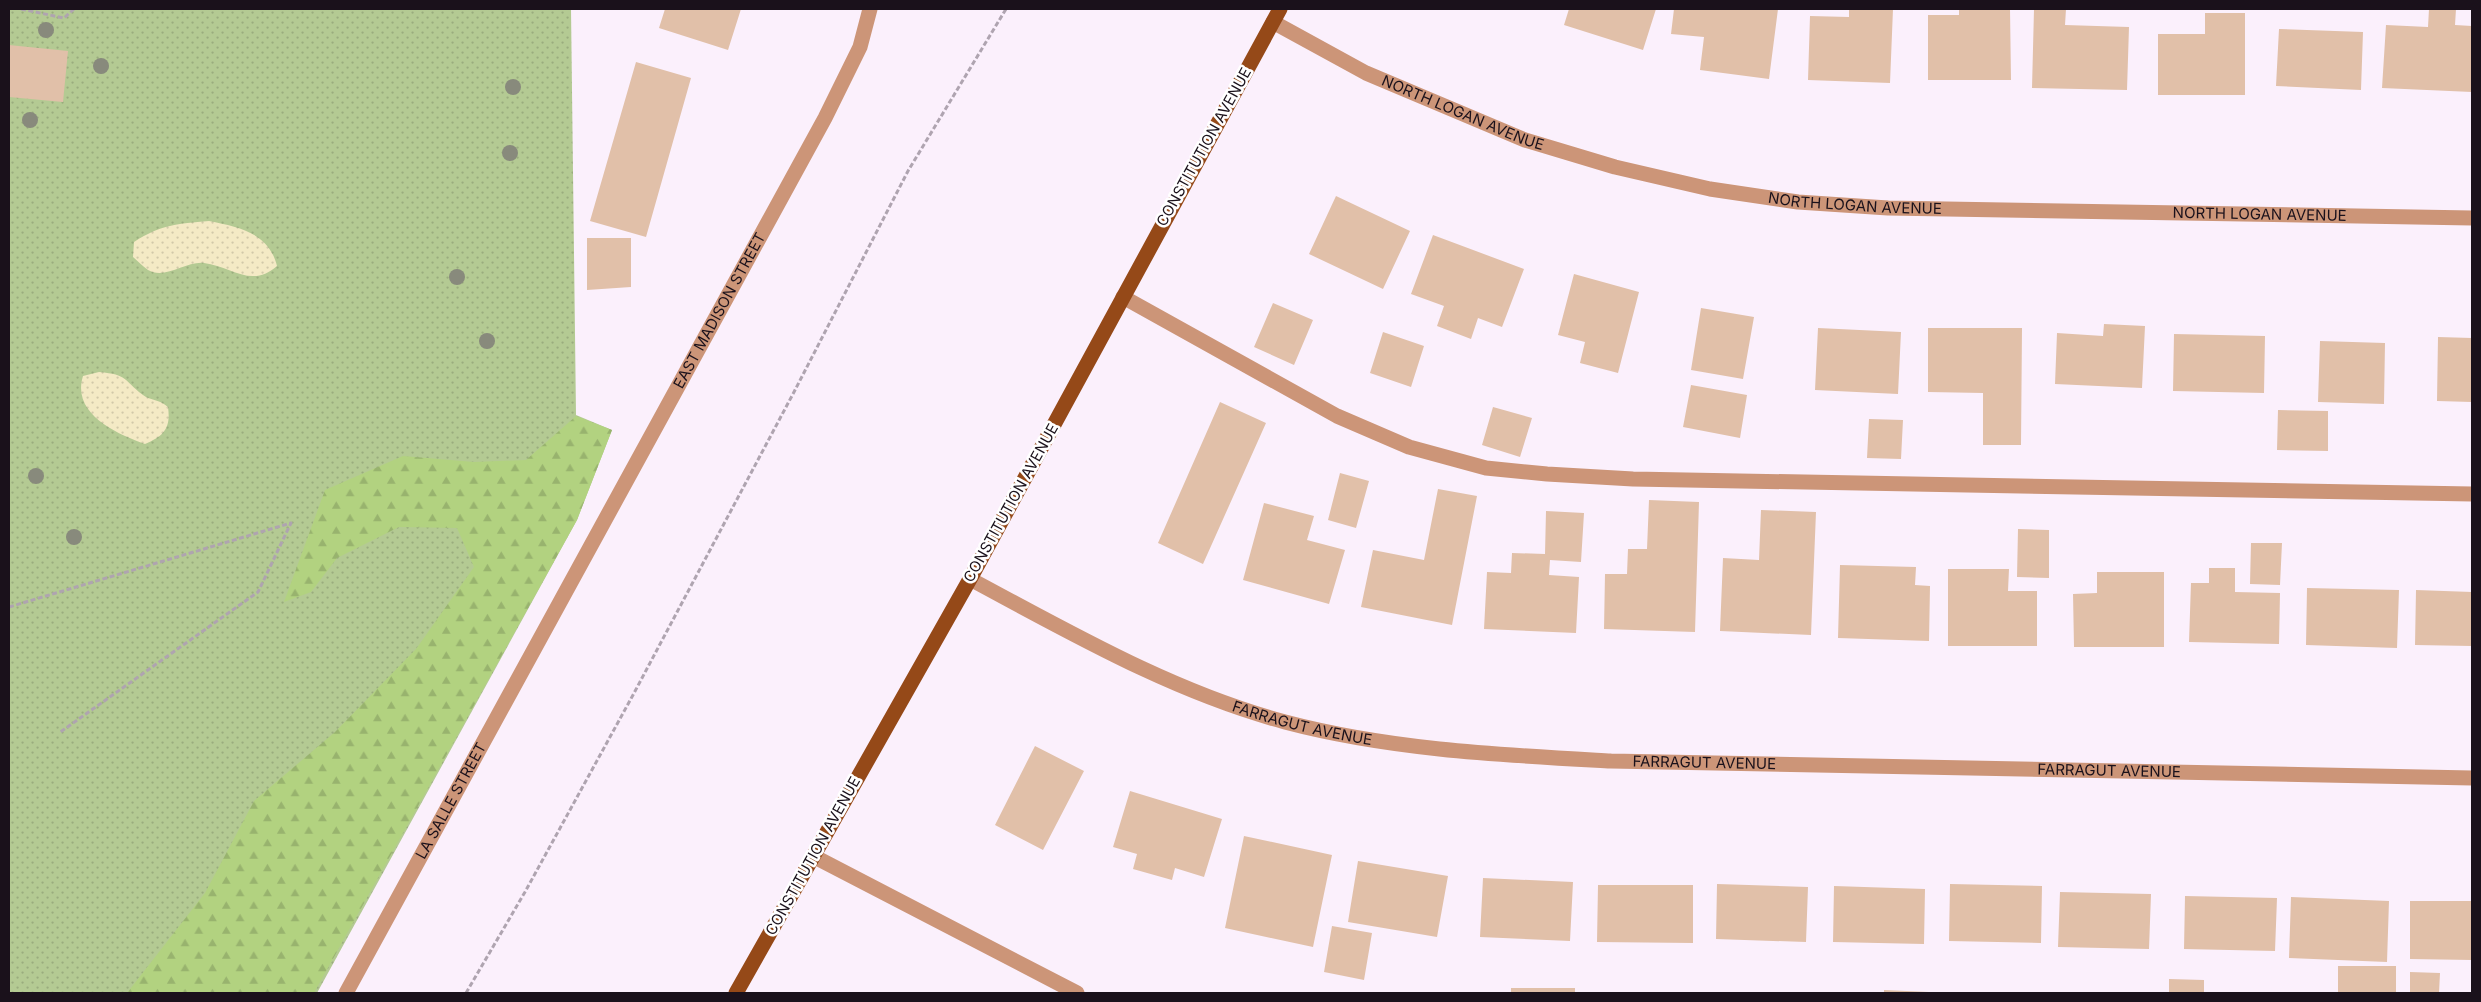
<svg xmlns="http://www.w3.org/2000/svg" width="2481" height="1002" viewBox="0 0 2481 1002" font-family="Inter,sans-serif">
<defs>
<pattern id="green-dots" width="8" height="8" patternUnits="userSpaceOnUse" patternTransform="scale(1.25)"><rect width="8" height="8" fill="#b4ca93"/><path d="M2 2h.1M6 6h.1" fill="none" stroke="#9aac7e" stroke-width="1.8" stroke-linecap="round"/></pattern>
<pattern id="forest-firs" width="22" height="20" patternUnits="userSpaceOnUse" patternTransform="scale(1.25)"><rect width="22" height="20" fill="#b2d280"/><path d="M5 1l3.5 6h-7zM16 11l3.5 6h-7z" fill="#98b36e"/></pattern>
<pattern id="sand-dots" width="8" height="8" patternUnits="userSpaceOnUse" patternTransform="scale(1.25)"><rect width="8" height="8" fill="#f4eac5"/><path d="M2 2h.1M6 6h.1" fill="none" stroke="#d1c8a9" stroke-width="1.8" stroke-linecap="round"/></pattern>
</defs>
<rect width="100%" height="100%" fill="#fbf0fc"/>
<path fill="url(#green-dots)" d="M9,9h562l5,406 36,15 -35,90 -260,473h-308z"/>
<path fill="url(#forest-firs)" d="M576,416l36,14 -35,90 -263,473h-187l78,-100 49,-92 81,-69 81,-83 58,-82 -17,-39 -58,-1 -62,31 -26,34 -27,10 41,-112 78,-34 71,6 52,-2z"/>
<path fill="url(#sand-dots)" d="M209,221c30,6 60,12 68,45 -26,23 -46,0 -73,-3 -18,-2 -39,17 -56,7 -6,-4 -10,-9 -15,-13l1,-15c28,-18 43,-18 75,-21z
M99,372c30,3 23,7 44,23 8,6 16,4 25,12 3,21 -4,29 -23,37 -28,-10 -74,-30 -62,-68z"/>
<path fill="#e1c0a9" d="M665,9h76l-13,41 -69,-22z
M1569,9h87l-13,41 -79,-25z
M1674,9h104l-9,70 -69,-9 4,-33 -33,-3z
M1849,9h44l-3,74 -82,-3 2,-64 39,1z
M1959,9h51l1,71h-83v-65h31z
M2034,9h32l-1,16 64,2 -2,63 -95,-2z
M2429,9h27l-1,16 17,1v66l-90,-4 4,-63 42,2z
M2205,13h40v82h-87v-61h47z
M2279,29l84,3 -2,58 -85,-4z
M9,45l59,6 -5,51 -54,-5z
M636,62l55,16 -45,159 -56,-16z
M1336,196l74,35 -27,58 -74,-35z
M1433,235l91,34 -22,58 -24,-9 -7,21 -34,-13 7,-20 -33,-12z
M587,238h44v49l-44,3z
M1574,274l65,18 -21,81 -38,-10 5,-21 -27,-7z
M1273,303l40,17 -19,45 -40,-18z
M1701,308l53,9 -11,62 -52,-9z
M2104,324l41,2 -3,62 -87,-4 2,-51 46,3z
M1818,328l83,4 -3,62 -83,-4z
M1928,328h94l-1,117h-38v-52l-55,-1z
M1383,332l41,14 -13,41 -41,-14z
M2174,334l91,2 -1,57 -91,-2z
M2438,337l34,1v64l-35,-1z
M2320,341l65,2 -1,61 -66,-2z
M1691,385l56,10 -7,43 -57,-11z
M1220,402l46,21 -63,141 -45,-21z
M1493,407l39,11 -12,39 -38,-12z
M2278,410l50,1v40l-51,-1z
M1869,419l34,1 -2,39 -34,-1z
M1340,473l29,8 -13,47 -28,-8z
M1438,489l39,7 -25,129 -91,-18 12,-57 51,10z
M1649,500l50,2 -4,130 -91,-3 1,-55h22l1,-25h19z
M1264,503l50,13 -7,24 38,10 -16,54 -86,-24z
M1761,510l55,2 -5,123 -91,-4 3,-73 36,2z
M1546,511l38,2 -3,49 -31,-2 -1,15 30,2 -3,56 -92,-4 3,-57 24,1 1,-20 33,1z
M2018,529l31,1v48l-32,-1z
M2251,543h31l-2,42 -30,-1z
M1840,565l76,2 -1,18 15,1 -1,55 -91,-3z
M2209,568h26v24l45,1 -1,51 -90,-2 2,-59h18z
M1948,569h61l-1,22h29v55h-89z
M2097,572h67v75h-90l-1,-53 24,-1z
M2307,588l92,2 -2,58 -91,-3z
M2416,590l56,2v54l-57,-1z
M1035,746l49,25 -41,79 -48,-25z
M1130,791l92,28 -18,58 -29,-9 -3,12 -39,-11 4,-15 -24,-7z
M1244,836l88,19 -19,92 -88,-19z
M1358,861l90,15 -11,61 -89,-15z
M1483,878l90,4 -3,59 -90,-4z
M1717,884l91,3 -2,55 -90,-3z
M1950,884l92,2 -1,57 -92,-2z
M1598,885h95v58l-96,-1z
M1834,886l91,3 -1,55 -91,-2z
M2060,892l91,2 -2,55 -91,-2z
M2185,896l92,2 -2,53 -91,-2z
M2291,897l98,4 -2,61 -98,-4z
M2410,901h62v59l-62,-1z
M1332,926l40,7 -8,47 -40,-8z
M2338,966h58v27h-58z
M2410,972l30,1 -1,20h-29z
M2169,979l35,1v13h-35z
M1511,988h64v5h-64z
M1884,990l45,2v1h-45z"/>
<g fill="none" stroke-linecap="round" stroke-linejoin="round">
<path stroke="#afa4b0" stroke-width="3" stroke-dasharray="5 2.5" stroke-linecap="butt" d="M21,9l43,9 10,-9
M9,607l282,-84 -33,69 -199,141
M466,993l59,-101 108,-197 161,-303 114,-221 98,-162"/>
<g stroke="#cc9578" stroke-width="15">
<path id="s1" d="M1273,22l93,51 159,67 90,27 95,22 88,13 90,6 584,10"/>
<path d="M1123,297l214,119 72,31 77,21 61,6 86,5 839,15"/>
<path id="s2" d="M970,579c101,54 203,113 315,143 106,28 217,33 326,39l861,17"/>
<path d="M813,856l264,137"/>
<path id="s3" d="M346,993l479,-875 35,-71 10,-38"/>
</g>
<path stroke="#954918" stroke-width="15" d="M736,993l234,-414 310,-570"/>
</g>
<g fill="#888a7c">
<circle cx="46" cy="30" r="8"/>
<circle cx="101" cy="66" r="8"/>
<circle cx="513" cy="87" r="8"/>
<circle cx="30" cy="120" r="8"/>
<circle cx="510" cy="153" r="8"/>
<circle cx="457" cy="277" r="8"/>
<circle cx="487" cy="341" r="8"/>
<circle cx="36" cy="476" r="8"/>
<circle cx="74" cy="537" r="8"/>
</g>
<g text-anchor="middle" stroke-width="5" stroke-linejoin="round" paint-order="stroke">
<g font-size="15" fill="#1a111b" stroke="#fff">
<text dy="5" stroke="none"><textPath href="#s1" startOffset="211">NORTH LOGAN AVENUE</textPath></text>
<text transform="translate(1204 147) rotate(-61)" y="5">CONSTITUTION AVENUE</text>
<text dy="5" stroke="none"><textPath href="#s1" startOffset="616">NORTH LOGAN AVENUE</textPath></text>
<text dy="5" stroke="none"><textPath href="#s1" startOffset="1021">NORTH LOGAN AVENUE</textPath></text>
<text dy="5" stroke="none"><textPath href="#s3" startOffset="778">EAST MADISON STREET</textPath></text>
<text transform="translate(1011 503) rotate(-61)" y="5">CONSTITUTION AVENUE</text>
<text dy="5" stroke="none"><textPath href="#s2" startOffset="364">FARRAGUT AVENUE</textPath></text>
<text dy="5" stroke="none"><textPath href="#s2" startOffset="769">FARRAGUT AVENUE</textPath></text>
<text dy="5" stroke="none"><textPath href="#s2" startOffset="1174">FARRAGUT AVENUE</textPath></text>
<text dy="5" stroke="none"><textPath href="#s3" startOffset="219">LA SALLE STREET</textPath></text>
<text transform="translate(813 856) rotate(-61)" y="5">CONSTITUTION AVENUE</text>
</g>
</g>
<rect width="2481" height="1002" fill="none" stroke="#1a111b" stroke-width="20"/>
</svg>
